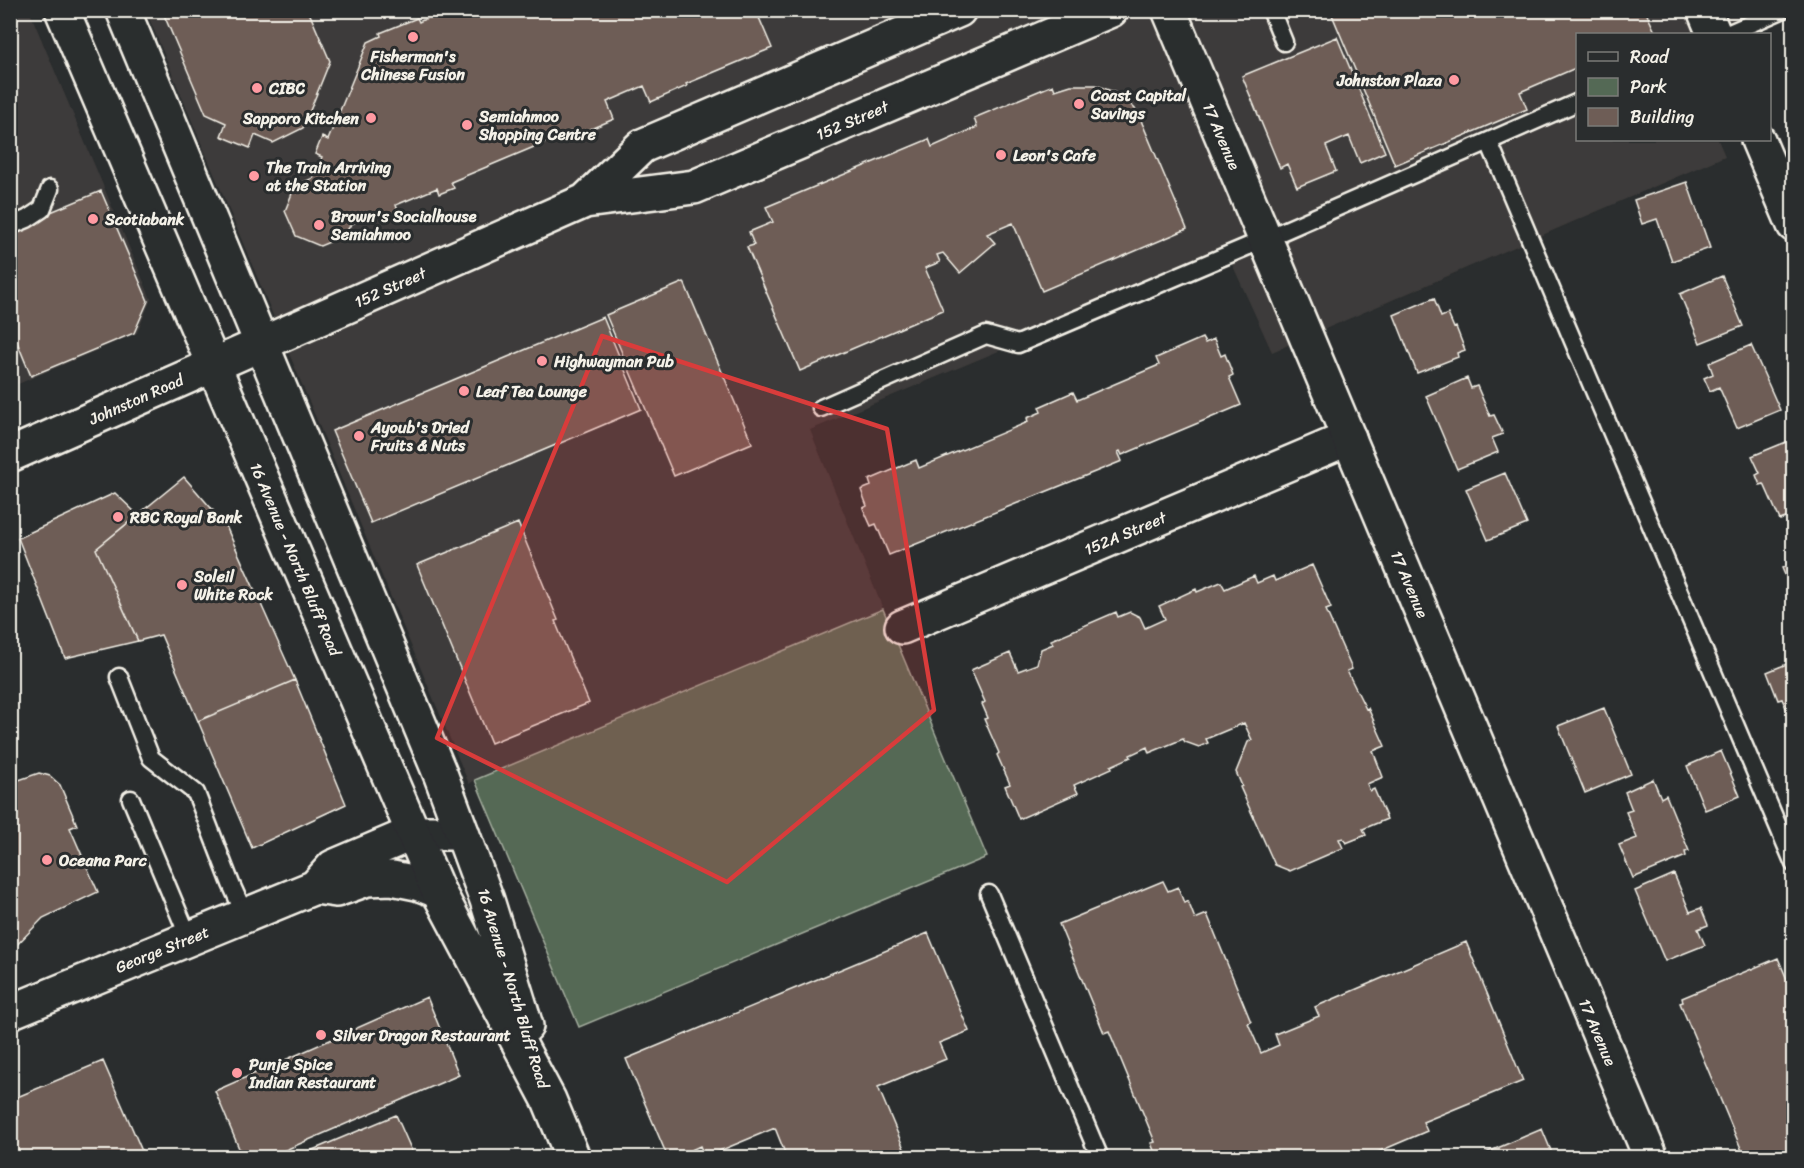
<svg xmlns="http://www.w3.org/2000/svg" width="1804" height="1168" viewBox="0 0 1804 1168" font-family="Sriracha,sans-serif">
<rect width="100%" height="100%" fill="#2a2d2e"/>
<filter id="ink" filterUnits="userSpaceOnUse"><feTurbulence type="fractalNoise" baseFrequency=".0167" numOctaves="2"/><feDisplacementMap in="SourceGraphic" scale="12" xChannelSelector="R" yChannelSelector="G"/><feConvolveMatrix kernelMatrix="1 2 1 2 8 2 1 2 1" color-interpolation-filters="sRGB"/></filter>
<g filter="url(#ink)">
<path fill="#3e3b3a" d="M29,10l122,289 -14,34 -126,54 -1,-376z
M146,11h1623l-55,23h-136v106h140l7,16 -453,196 -44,-97 -418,175 73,179 -408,171 -6,4z"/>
<path fill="#546955" stroke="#a4ad9e" stroke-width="1.5" d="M883,609l104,248 -408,170 -104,-247z"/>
<path fill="#6e5d56" stroke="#f4f1e8" stroke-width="1.5" d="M166,10h142l22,51 -27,67 -30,15 -18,-8 -5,13 -29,-12 5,-13 -20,-9 -42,-99z
M430,10h265l3,8 17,-8h34l2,5 6,-2 15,35 -86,36 1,2 -36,16 -7,-16 -37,16 7,17 -40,17 -2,-5 -121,51 3,6 -15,6 -2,-6 -41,17 2,6 -15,7 -3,-6 -29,12 -7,12 -24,10 -24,-10 -11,-25 10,-25 18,-8 9,-21 -7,-3 7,-17 6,3 40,-98 13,-6 -1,-3 37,-15 2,4 8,-4z
M1330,10h315l11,24h-78v33l-58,25 7,17 -132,56z
M1337,37l48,115 -25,11 -11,-27 -23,10 10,25 -39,16 -10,-23 -7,4 -38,-92z
M1053,85l2,5 16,-5h25l25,10 16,16 50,118 -145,62 -29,-68 -26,11 8,9 -35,30 -17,-20 -6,2 3,7 -15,6 18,42 -143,61 -53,-124 7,-2 -5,-13 24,-10 -7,-15 163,-68 3,8 45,-20 -3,-9z
M1687,182l23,66 -38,13 -15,-42 -15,5 -8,-24z
M101,191l47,110 -14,32 -103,43 -21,-51v-96z
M1722,276l21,50 -43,17 -20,-49z
M684,282l68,161 -78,33 -68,-161z
M1434,298l7,19 7,-3 6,14 2,-1 9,23 -8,3 1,4 -41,16 -23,-58z
M603,317l38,92 -270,114 -39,-92z
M1202,338l3,5 9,-4 7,17 4,-2 8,21 -4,2 12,28 -119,50 -2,-4 -2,1 4,9 -233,94 -13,-31 -5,2 -8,-18 4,-2 -6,-16 10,-4 -2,-6 47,-20 3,8 109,-46 -1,-4 14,-6 -2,-5 34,-15 4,8 82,-35 -3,-7z
M1751,345l29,65 -43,18 -18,-41 -9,4 -6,-13 9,-4 -4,-11z
M1467,378l4,10 6,-2 13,30 4,-1 9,19 -11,4 6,14 -41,17 -31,-73z
M1791,440l3,6v69l-14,5 -16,-36 -4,1 -4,-10 4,-2 -8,-17z
M1505,473l22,51 -39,16 -22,-51z
M184,477l41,47 70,156 -97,41 -37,-86 -23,6 -42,-92z
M115,493l23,22 -42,34 42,92 -73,17 -47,-120z
M518,523l40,97 -3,1 34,82 -98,40 -74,-178z
M1794,563v16l-6,3 -6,-14z
M1312,565l19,43 -5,2 26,59 -5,2 19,38 2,-1 17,38 -12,5 10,26 -16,7 3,7 4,-2 13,30 -24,10 3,6 -20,8 -3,-5 -4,1 4,9 -53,23 -15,-6 -35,-78 2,-1 -6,-14 12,-30 4,-2 -8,-17 -38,16 2,4 -9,4 -14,-5 -2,-3 -34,14 -2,-6 -17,8 1,2 -20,9 1,2 -38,17 4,8 -59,26 -14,-33 5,-2 -13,-29 2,-2 -15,-34 4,-1 -6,-14 3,-2 -14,-32 39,-17 8,18 19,-7 4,-15 12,-5 -2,-4 65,-28 2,5 12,-5 10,5 5,11 20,-9 -6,-13 37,-17 1,3 24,-10 4,7 29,-13 3,7 16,-7 2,5z
M1794,661v64l-12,-26 -4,1 -11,-28z
M295,680l51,124 -94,44 -54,-127z
M1604,708l27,66 -46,19 -27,-67z
M1721,751l19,45 -35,14 -18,-44z
M39,773l11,3 10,9 17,40 -7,3 28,64 -55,26 -33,34v-169z
M1653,779l8,19 5,-3 23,56 -4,1 1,4 -53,22 -14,-33 18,-7 -11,-26 6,-2 -7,-18z
M1674,874l16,38 11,-4 7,17 -10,4 7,16 -40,16 -30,-70z
M1163,881l5,10 10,-4 6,16 4,-2 7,18 12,-5 44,108 -3,1 13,30 18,-8 -4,-11 44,-18 -4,-9 151,-65 57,139 -100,41 4,9 -63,27h-207l-6,-15 4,-1 -46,-111 -5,2 -45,-109z
M928,933l41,98 -30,12 7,16 -68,28 30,71h-121l-12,-30 -70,29 -5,-11 -26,12h-6l-42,-99z
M1778,958l16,38v162h-49l-65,-155 3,-1 -1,-4z
M427,997l32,78 -192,83h-24l-28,-67z
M103,1061l42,97h-135v-58z
M396,1115l19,43h-111l-1,-4z
M1542,1129l12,29h-80z"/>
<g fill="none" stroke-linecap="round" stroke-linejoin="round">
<g stroke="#f4f1e8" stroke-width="21">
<path id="lane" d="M1271,10l13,32
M1727,34l55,-24
M1489,142l305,722
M10,226l17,-7 15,-10 8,-20
M821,408l165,-73 32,9 247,-105 313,-137
M119,677l32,81 45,35 35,91 14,31
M131,799l58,139
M989,894l111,264"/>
</g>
<g stroke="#f4f1e8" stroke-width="38">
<path id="street" d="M1704,10l10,24
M1758,140l36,85
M902,627l447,-189
M315,887l21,3 31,-11 25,-1 25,5 21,8
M10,1012l305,-125 18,-20 80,-34h49"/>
</g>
<g stroke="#f4f1e8" stroke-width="38">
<path id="secondary" d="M62,10l376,881 111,209 24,58
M123,10l318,766 46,124 39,126
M1169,10l482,1148
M585,201l57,-55 317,-136
M10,455l575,-254 109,-14 417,-177"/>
</g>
<use href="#lane" stroke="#2a2d2e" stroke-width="16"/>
<use href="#street" stroke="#2a2d2e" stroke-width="33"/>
<use href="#secondary" stroke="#2a2d2e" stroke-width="33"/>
</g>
</g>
<path fill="#d93c3b" fill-opacity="0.2" stroke="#d93c3b" stroke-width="4.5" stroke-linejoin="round" d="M602,336l285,93 47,281 -207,172 -290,-144z"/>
<g fill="#ff9aa2" stroke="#2a2d2e" stroke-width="2">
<circle cx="413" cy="37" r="6"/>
<circle cx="1454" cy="80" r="6"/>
<circle cx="257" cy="88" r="6"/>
<circle cx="1079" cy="104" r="6"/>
<circle cx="371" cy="118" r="6"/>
<circle cx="467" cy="125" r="6"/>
<circle cx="1001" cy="155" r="6"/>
<circle cx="254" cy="176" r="6"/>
<circle cx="93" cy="219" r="6"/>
<circle cx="319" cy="225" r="6"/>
<circle cx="542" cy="361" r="6"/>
<circle cx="464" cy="391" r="6"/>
<circle cx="359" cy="436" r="6"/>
<circle cx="118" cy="517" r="6"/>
<circle cx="182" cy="585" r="6"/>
<circle cx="47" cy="860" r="6"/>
<circle cx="321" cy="1035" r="6"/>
<circle cx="237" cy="1073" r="6"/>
</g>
<g text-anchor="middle" stroke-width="6" stroke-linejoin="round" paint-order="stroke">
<g font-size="16" font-weight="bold" fill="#f4f1e8" stroke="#2a2d2e" text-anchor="start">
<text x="413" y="62" text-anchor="middle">Fisherman's<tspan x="413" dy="18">Chinese Fusion</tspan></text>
<text x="1442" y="86" text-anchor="end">Johnston Plaza</text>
<text x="269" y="94">CIBC</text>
<text x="1091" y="101">Coast Capital<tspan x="1091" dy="18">Savings</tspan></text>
<text x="479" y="122">Semiahmoo<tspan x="479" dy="18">Shopping Centre</tspan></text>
<text x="359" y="124" text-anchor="end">Sapporo Kitchen</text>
<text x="1013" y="161">Leon's Cafe</text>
<text x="266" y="173">The Train Arriving<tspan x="266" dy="18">at the Station</tspan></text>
<text x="331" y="222">Brown's Socialhouse<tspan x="331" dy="18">Semiahmoo</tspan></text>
<text x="105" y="225">Scotiabank</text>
<text x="554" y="367">Highwayman Pub</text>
<text x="476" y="397">Leaf Tea Lounge</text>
<text x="371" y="433">Ayoub's Dried<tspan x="371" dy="18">Fruits &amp; Nuts</tspan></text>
<text x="130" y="523">RBC Royal Bank</text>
<text x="194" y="582">Soleil<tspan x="194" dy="18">White Rock</tspan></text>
<text x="59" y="866">Oceana Parc</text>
<text x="333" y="1041">Silver Dragon Restaurant</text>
<text x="249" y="1070">Punje Spice<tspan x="249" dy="18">Indian Restaurant</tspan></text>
</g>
<g font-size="16" fill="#f4f1e8" stroke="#2a2d2e">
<text transform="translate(852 120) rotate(-23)" y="6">152 Street</text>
<text transform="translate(1222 136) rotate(67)" y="6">17 Avenue</text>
<text transform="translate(390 287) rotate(-24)" y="6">152 Street</text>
<text transform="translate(136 399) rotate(-24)" y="6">Johnston Road</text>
<text transform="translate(1125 533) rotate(-23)" y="6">152A Street</text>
<text transform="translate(296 559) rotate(67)" y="6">16 Avenue - North Bluff Road</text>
<text transform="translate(1410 584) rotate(67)" y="6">17 Avenue</text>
<text transform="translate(162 949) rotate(-22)" y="6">George Street</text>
<text transform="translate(514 988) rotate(73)" y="6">16 Avenue - North Bluff Road</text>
<text transform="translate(1598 1032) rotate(67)" y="6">17 Avenue</text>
</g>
</g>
<rect width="1804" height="1168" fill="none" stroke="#2a2d2e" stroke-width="36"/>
<rect x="18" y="18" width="1768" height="1132" fill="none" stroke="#f4f1e8" stroke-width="2" filter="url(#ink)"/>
<rect x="1576" y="33" width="195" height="108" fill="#2a2d2e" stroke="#7b7b78" stroke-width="1.5"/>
<rect x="1588" y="52" width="30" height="9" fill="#2a2d2e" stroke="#7b7b78" stroke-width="1.5"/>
<text x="1630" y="63" font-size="18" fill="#f4f1e8">Road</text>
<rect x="1588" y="78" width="30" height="18" fill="#546955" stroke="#7b7b78" stroke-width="1.5"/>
<text x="1630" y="93" font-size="18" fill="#f4f1e8">Park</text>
<rect x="1588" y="108" width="30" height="18" fill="#6e5d56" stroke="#7b7b78" stroke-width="1.5"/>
<text x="1630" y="123" font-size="18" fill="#f4f1e8">Building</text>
</svg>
